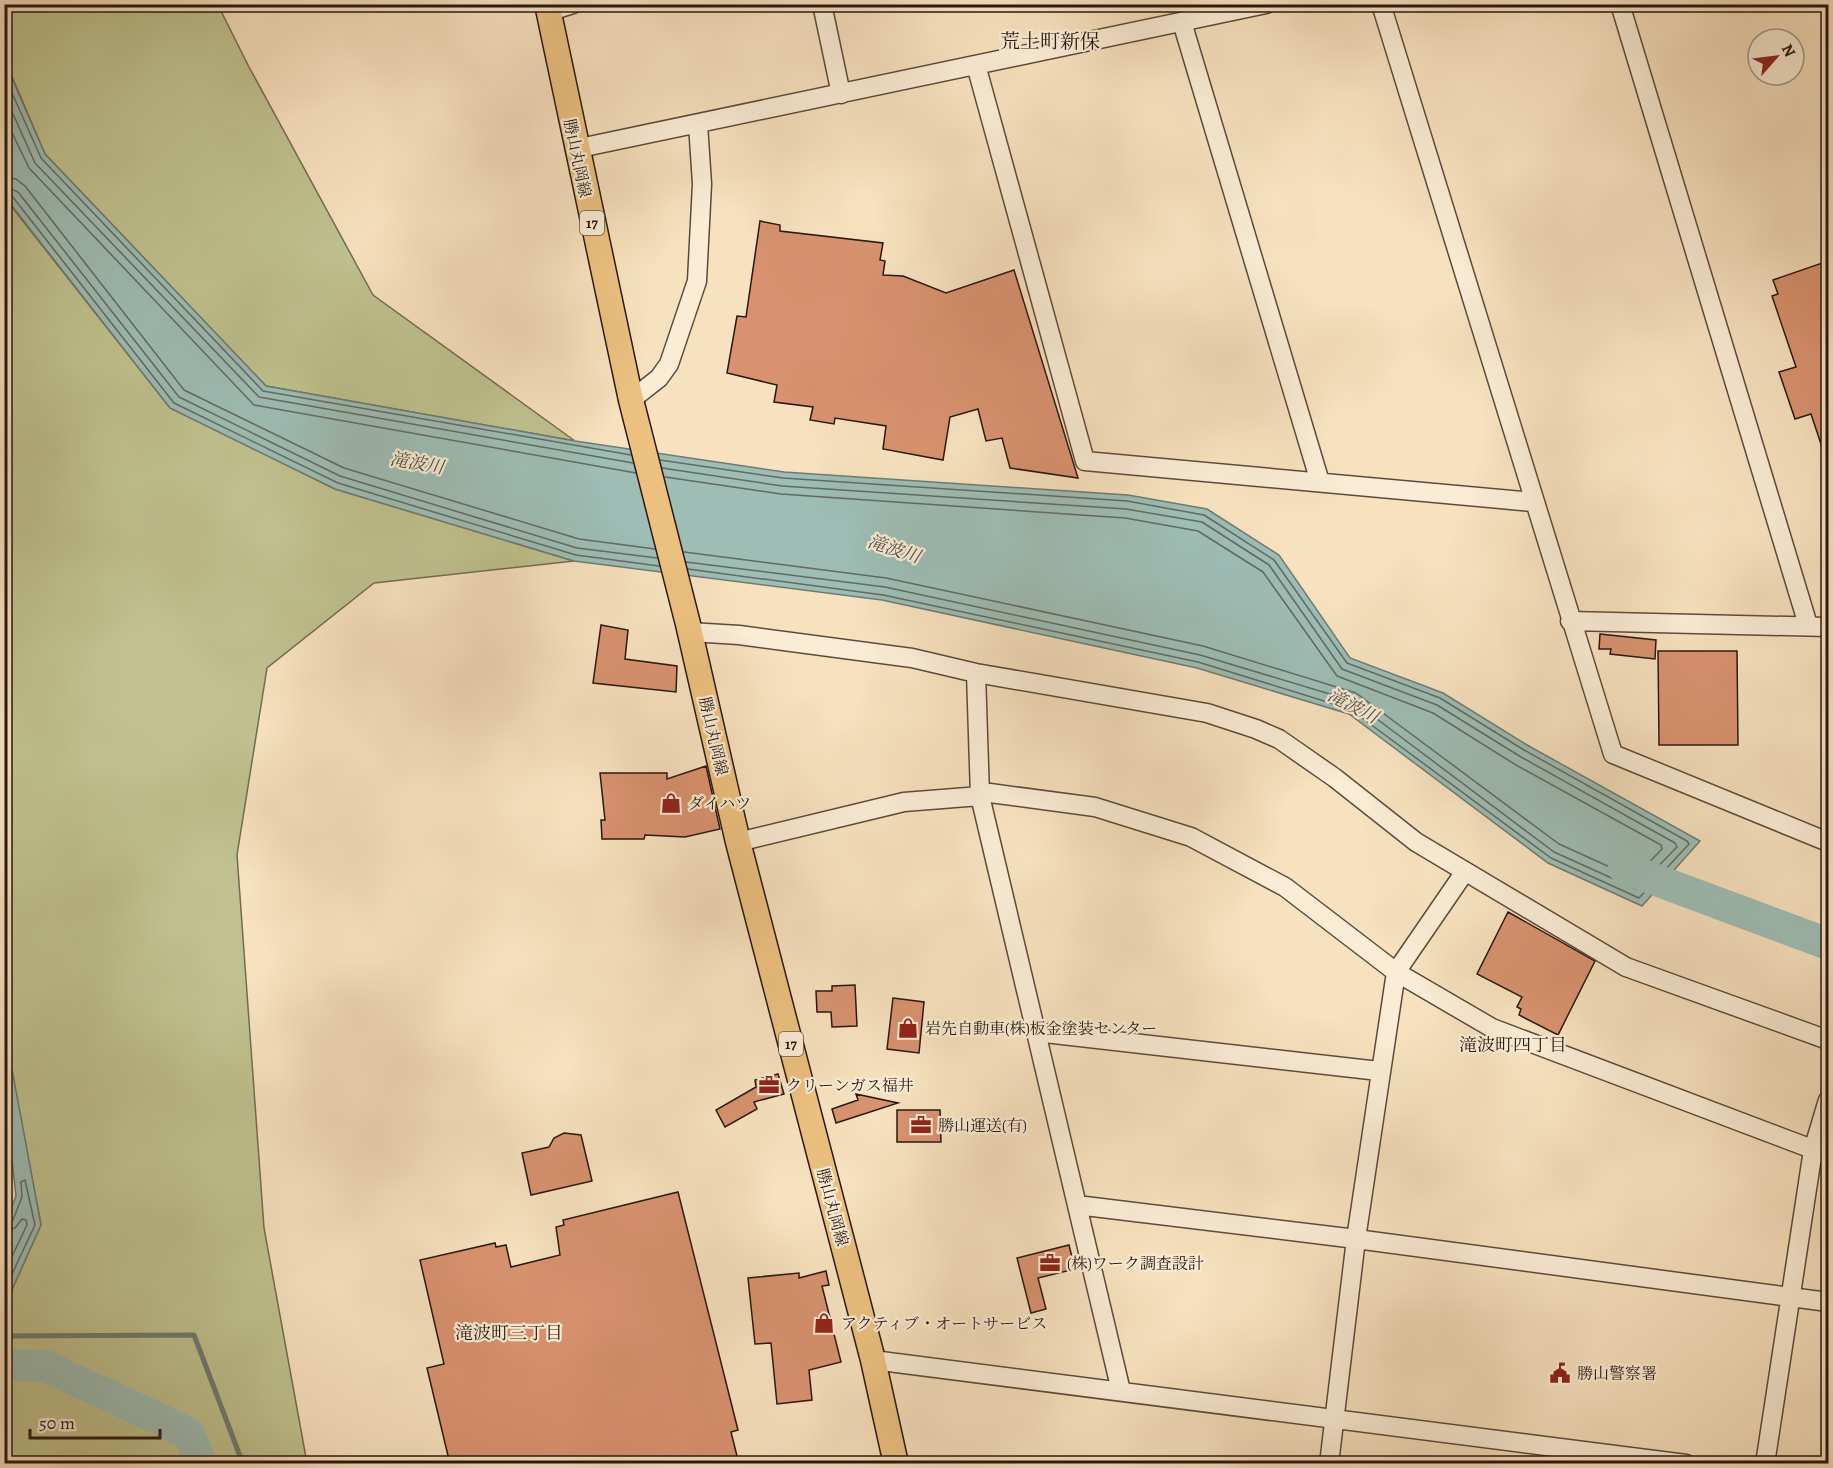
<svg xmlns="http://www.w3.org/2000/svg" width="1833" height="1468" viewBox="0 0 1833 1468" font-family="Alegreya,'Noto Serif JP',serif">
<rect width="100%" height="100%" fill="#f7e1be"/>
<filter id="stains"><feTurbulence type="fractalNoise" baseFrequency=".00333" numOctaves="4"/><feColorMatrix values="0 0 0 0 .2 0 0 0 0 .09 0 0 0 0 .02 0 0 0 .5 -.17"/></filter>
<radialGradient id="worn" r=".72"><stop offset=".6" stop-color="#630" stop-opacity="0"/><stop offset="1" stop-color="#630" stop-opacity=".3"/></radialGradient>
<path fill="#bfc28f" stroke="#746c50" stroke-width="1.5" d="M4,5h214l31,62 124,228 202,146 -309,-55 -221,-232 -40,-94z
M4,197l166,211 165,81 239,72 -200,22 -107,85 -30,187 27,373 43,235h-302v-158l36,-80 -37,-193z"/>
<path fill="#9dbdb5" stroke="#6e7b73" stroke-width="1.5" d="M4,60l41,94 221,232 309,55 209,31 344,23 79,14 72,46 71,103 93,35 84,52 173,96 -58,65 -94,-43 -199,-149 -152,-46 -315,-68 -308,-39 -239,-72 -165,-81 -165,-211z
M5,1032l36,193 -36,80v-81l11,-28 -11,-97z"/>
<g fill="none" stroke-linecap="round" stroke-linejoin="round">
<path stroke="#626a63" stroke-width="1.5" d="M4,75l37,83 222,233 368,64
M4,94l31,69 224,234 374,66
M4,116l25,52 225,237 382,68
M4,177l12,2 9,7 159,204 160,78 235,71 76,10
M4,186l14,6 161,205 161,79 237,72 80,10
M4,194l8,2 162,207 164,80 238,72 83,11
M660,460l123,18 344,23 77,14 70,45 73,103 93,35 84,52 163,91 2,3 -50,54 -88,-40 -201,-149 -152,-47 -315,-67 -195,-26
M662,468l120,18 344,23 76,13 67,43 73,104 95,36 84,52 154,86 2,4 -41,42 -82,-37 -201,-151 -153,-46 -315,-68 -199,-25
M665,477l116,17 344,24 73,13 65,41 74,104 96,37 83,52 145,80 1,4 -28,29 -75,-34 -203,-151 -153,-47 -317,-68 -202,-26
M4,1224l9,-4 9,-23 -1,-15 4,-2 10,45 -31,66
M4,1231l11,-3 7,-9 4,1 1,5 -23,48"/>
<path stroke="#6e7b73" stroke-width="5" d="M4,1336l190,-1 49,129"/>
<path stroke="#9dbdb5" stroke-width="32" d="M1624,868l204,76
M4,1365l41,1 144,67 12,31"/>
</g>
<path fill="#d8926f" stroke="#281711" stroke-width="1.5" d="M760,221l20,4v6l103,12 -3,17 5,1 -2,14 20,1 43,17 68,-23 64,208 -68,-10 -8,-30 -16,3 -8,-32 -28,8 -7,43 -60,-11 3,-23 -51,-8 -1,6 -24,-4 3,-13 -39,-5 3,-17 -50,-12 10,-57 9,1z
M1828,261v197l-2,1 -15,-45 -16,5 -16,-47 17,-5 -24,-71 6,-2 -5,-14z
M601,625l27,5 -3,29 52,7 -1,26 -83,-9z
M1600,634l56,6 -1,19 -45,-5 1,-5h-12z
M1658,651h79l1,94h-79z
M706,766l14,63 -35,8 -40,-2 -1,4h-42l-1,-19h4l-5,-47h67v6z
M1508,912l87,49 -37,74 -39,-20 2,-6 -4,-2 5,-10 -45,-23z
M855,985l2,41 -25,1 -1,-15h-14l-1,-21h16v-5z
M893,998l31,4 -5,51 -32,-4z
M778,1074l6,20 -30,8 3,7 -32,18 -9,-17 40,-23 -1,-7z
M856,1094l42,9 -62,20 -4,-14 26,-9z
M897,1110h43l1,32h-44z
M564,1133l17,2 11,46 -61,14 -9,-42 27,-6 5,-9z
M678,1192l60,238 -7,2 8,32h-289l-23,-96 17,-4 -24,-104 75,-17 1,4 10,-2 5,22 49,-12 -4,-28 8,-2 -1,-5z
M1069,1245l6,24 -37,9 8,31 -15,4 -14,-55z
M826,1271l3,14 -7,1 19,76 -32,8 3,30 -35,4 -6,-61 -16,1 -7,-66 51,-5v5z"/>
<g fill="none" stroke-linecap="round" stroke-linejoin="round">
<g stroke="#5c4a3c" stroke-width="21">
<path id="minor" d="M822,4l19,90
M1381,4l232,750 215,88
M1620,4l188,621
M548,12l25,-8
M1182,22l138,460
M976,65l109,396 448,41
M575,149l691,-145
M631,400l28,-22 10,-14 28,-83 5,-97 -4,-60
M1570,621l258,6
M690,632l49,3 173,23 64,15 231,40 49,16 23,10 56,39 81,64 210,125 202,73
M976,673l4,123 141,595
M738,842l166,-40 76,-6 10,-3 105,14 96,30 94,50 111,85 96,56 336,127
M1036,1032l343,39
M1077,1205l279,34 472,63
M873,1360l813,104
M1329,1464l27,-225 40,-267 68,-99
M1765,1464l48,-314 15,-50"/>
</g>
<g stroke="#281711" stroke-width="27">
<path id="major" d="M547,4l84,396 57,224 50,218 135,518 23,104"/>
</g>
<use href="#minor" stroke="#faecd5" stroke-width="18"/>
<use href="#major" stroke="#ecc07f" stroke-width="24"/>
</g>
<defs>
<g id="shop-bare" transform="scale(1.62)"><path d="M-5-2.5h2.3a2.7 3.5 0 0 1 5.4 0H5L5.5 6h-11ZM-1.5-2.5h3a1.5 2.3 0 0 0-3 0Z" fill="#8f2418" stroke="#faecd5" stroke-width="2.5" paint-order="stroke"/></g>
<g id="office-bare" transform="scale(1.62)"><path d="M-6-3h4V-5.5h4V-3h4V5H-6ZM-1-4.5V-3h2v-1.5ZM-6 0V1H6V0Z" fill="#8f2418" stroke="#faecd5" stroke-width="2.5" paint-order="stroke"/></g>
<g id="civic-bare" transform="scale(1.62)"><path d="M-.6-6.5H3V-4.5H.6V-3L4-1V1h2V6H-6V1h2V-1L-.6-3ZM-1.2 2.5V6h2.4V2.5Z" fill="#8f2418" stroke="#faecd5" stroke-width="2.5" paint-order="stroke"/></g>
</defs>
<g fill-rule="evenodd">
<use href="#shop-bare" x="671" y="803"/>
<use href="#shop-bare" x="908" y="1028"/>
<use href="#office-bare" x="769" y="1085"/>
<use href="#office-bare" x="921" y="1125"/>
<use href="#office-bare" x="1050" y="1263"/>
<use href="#shop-bare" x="824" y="1323"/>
<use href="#civic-bare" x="1560" y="1373"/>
</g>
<g text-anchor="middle" stroke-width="4.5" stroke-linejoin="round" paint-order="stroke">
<g fill="#faecd5" stroke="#67574c" stroke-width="1.5">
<rect x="580" y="211" width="24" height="24" rx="4.5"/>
<rect x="779" y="1032" width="24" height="24" rx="4.5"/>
</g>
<g font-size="15" font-weight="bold" fill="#281711">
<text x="592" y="228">17</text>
<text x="791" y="1049">17</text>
</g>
<g font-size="16" fill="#281711" stroke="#faecd5">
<text transform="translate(578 158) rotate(78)" y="6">勝山丸岡線</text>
<text transform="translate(714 736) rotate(77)" y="6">勝山丸岡線</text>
<text transform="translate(833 1207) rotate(75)" y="6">勝山丸岡線</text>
</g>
<g font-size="16" fill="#281711" stroke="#faecd5" text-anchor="start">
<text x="688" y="809">ダイハツ</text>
<text x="925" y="1034">岩先自動車(株)板金塗装センター</text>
<text x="786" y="1091">クリーンガス福井</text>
<text x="938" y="1131">勝山運送(有)</text>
<text x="1067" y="1269">(株)ワーク調査設計</text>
<text x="841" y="1329">アクティブ・オートサービス</text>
<text x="1577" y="1379">勝山警察署</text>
</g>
<g font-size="18" font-style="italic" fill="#51514a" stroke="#faecd5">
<text transform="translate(417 463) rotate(10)" y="6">滝波川</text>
<text transform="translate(894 549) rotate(18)" y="6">滝波川</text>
<text transform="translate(1353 706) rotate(27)" y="6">滝波川</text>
</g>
<g font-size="18" fill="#281711" stroke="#faecd5">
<text x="1513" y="1051">滝波町四丁目</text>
<text x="509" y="1339">滝波町三丁目</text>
</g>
<g font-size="20" fill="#281711" stroke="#faecd5">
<text x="1050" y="48">荒土町新保</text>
</g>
</g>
<rect width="1833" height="1468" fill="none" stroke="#f7e1be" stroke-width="24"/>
<rect x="6" y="6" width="1821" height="1456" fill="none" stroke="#281711" stroke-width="3"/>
<rect x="12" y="12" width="1809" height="1444" fill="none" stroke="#281711" stroke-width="1.5"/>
<g transform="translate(1776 57) rotate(62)"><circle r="28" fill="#faecd5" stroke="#a69787" stroke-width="1.5"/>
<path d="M0-4.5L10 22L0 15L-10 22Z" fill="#8f2418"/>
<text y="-9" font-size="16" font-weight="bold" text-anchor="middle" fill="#281711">N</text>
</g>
<path d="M30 1429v9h130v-9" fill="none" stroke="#281711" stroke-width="3"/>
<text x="39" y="1429" font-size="18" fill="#281711" stroke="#faecd5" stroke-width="4.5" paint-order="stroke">50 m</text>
<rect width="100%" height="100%" filter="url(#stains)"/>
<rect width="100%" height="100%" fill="url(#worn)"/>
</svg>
